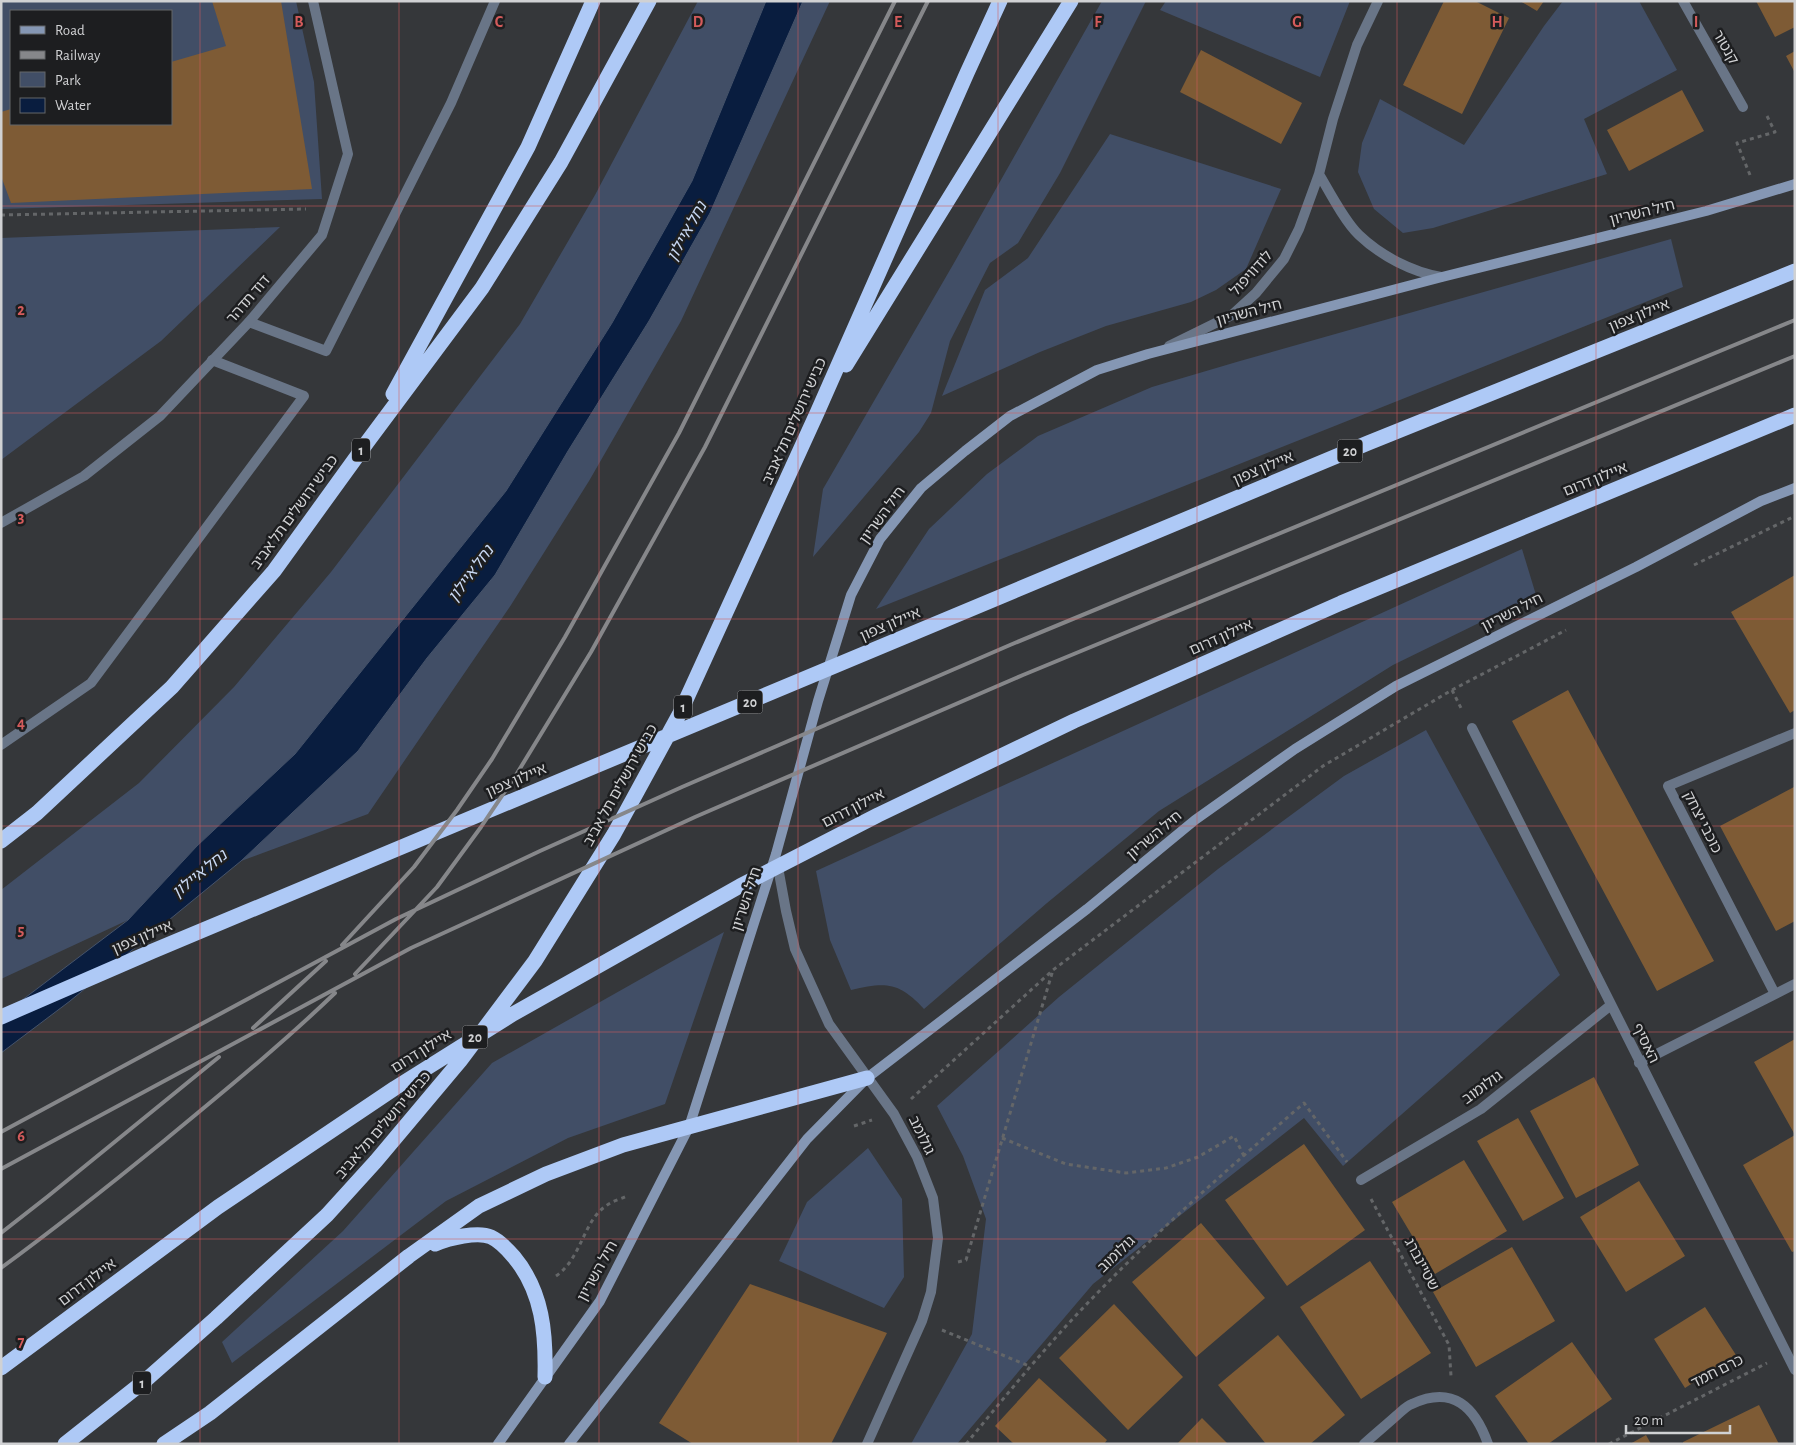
<svg xmlns="http://www.w3.org/2000/svg" width="1796" height="1445" viewBox="0 0 1796 1445" font-family="'Alegreya Sans','Noto Sans Hebrew',sans-serif">
<rect width="100%" height="100%" fill="#35373a"/>
<path fill="#414e66" fill-rule="evenodd" d="M1,1h295l18,81 8,117 -321,10zM11,11h160v113h-160z
M698,1h68l-74,180 -80,142 -106,168 -211,263 -98,92 -69,74 -127,59v-89l138,-107 95,-96 97,-115 189,-248 75,-129z
M803,1h27l-149,320 -92,160 -78,124 -143,209 -127,47 117,-110 69,-93 68,-83 73,-124 81,-130 61,-108z
M1102,1h44l-86,172 -42,70 -28,20 -40,78 -19,72 -12,19 -106,125 10,-68 131,-226z
M1166,1h184l-30,76 -160,-67z
M1563,1h76l38,69 -93,49 23,55 -174,54 -30,5 -29,-24 -16,-37 4,-29 18,-44 84,46 80,-119z
M1110,134l171,55 -35,80 -30,21 -25,12 -85,24 -66,26 -98,44 43,-106 43,-32z
M280,227l-119,114 -160,119v-222z
M1671,239l12,48 -807,322 53,-80 58,-55 51,-38 114,-49 88,-26z
M1522,549l14,46 -143,70 -234,146 -112,92 -123,106c-25,-27 -38,-27 -73,-19l-21,-50 -14,-69z
M1426,730l134,245 -217,191 -39,-48 -211,166 -136,160h-46l61,-110 14,-115 -23,-63 -26,-50 122,-109 159,-128 126,-93z
M724,932l-59,172 -97,34 -122,63 -214,162 -10,-21 121,-111 149,-168z
M868,1148l34,51 2,78 -20,31 -105,-47 28,-59z"/>
<path fill="#091d3f" stroke="#45536b" d="M766,1h37l-93,212 -61,108 -81,130 -73,124 -68,83 -69,93 -117,110 -171,140 -69,52v-37l127,-96 69,-74 98,-92 211,-263 106,-168 80,-142z"/>
<path fill="#7e5b35" d="M212,1h69l31,188 -301,14 -10,-27v-64l10,-3v15h160v-62l55,-16z
M1444,1h31l34,17 -47,96 -59,-29z
M1520,1h24l-7,10z
M1756,1h39v26l-20,10z
M1201,50l101,53 -21,41 -101,-52z
M1795,51v22l-9,-17z
M1682,90l22,41 -75,40 -22,-41z
M1795,575v135l-5,3 -59,-101z
M1568,690l146,271 -57,30 -145,-270z
M1794,787l1,134 -19,10 -56,-105z
M1795,1039v96l-41,-73z
M1594,1077l45,88 -63,33 -46,-87z
M1518,1118l46,80 -41,23 -46,-80z
M1795,1135v116l-3,1 -49,-87z
M1304,1144l61,86 -78,56 -62,-86z
M1464,1160l43,71 -72,43 -43,-72z
M1639,1181l46,75 -59,36 -46,-75z
M1201,1223l64,75 -69,59 -64,-75z
M1512,1247l43,74 -79,46 -43,-75z
M1370,1261l61,92 -70,46 -61,-92z
M750,1284l137,49 -56,111h-138l-34,-21z
M1114,1304l69,73 -55,53 -69,-72z
M1705,1307l31,48 -51,33 -31,-49z
M1278,1335l67,80 -35,29h-44l-48,-59z
M1572,1342l40,57 -64,45h-19l-34,-48z
M1039,1378l68,62 -3,4h-90l-19,-18z
M1759,1405l20,39h-96v-2z
M1202,1418l26,26h-51z
M1646,1435l5,9h-21z"/>
<g fill="none" stroke-linecap="round" stroke-linejoin="round">
<path stroke="#646668" stroke-width="3" stroke-dasharray="4 4" stroke-linecap="butt" d="M1750,175l-13,-32 38,-11 -9,-18
M1,215l305,-6
M1694,565l101,-49
M1452,690l9,18
M911,1099l142,-129 270,-204 129,-76 114,-60
M854,1126l18,-6
M1002,1138l64,26 60,9 40,-5 32,-11 36,-21 10,20
M1371,1199l78,146 2,31
M958,1262l8,-2 87,-290
M556,1276c26,-18 27,-55 50,-70 6,-5 15,-7 21,-10
M942,1330l87,36
M966,1444c38,-46 75,-92 116,-135 70,-74 146,-140 222,-206l43,59
M1609,1444l158,-81"/>
<path stroke="#697587" stroke-width="10" d="M249,322l77,29 125,-248 44,-102
M1,745l90,-62 213,-287 -92,-36"/>
<path stroke="#697587" stroke-width="10" d="M1683,1l60,106
M1319,174c10,17 26,48 40,61 22,21 53,37 82,42
M1169,346l63,-31 24,-22 28,-34 15,-30 20,-55 14,-55 24,-74 21,-44
M1,523l83,-47 76,-60 89,-94 73,-87 26,-81 -35,-153
M1472,728l323,642
M777,862l9,49 9,38 34,75 65,90 23,43 16,41 5,40 -7,54 -9,29 -55,123
M1775,994l-107,-208 127,-53
M1639,1063l156,-79
M1361,1180l120,-71 130,-104
M1364,1444c11,-10 22,-19 32,-28 5,-4 10,-10 16,-12 41,-19 63,3 76,40"/>
<path stroke="#8597b4" stroke-width="10" d="M498,1444l102,-143 89,-174 87,-273 42,-153 33,-106 29,-56 41,-51 44,-37 45,-35 87,-46 51,-16 294,-77 264,-66 89,-27
M569,1444l238,-305 60,-61 220,-169 108,-89 100,-71 101,-63 240,-119 125,-66 34,-13"/>
<path stroke="#aec9f6" stroke-width="15" d="M846,365l225,-364
M393,394l135,-247 65,-146
M1,841l36,-28 135,-126 102,-116 94,-130 114,-153 79,-126 88,-161
M1,1017l152,-66 1215,-508 427,-172
M435,1244c14,-6 43,-13 56,-7 9,4 17,13 23,20 29,35 32,77 31,120
M1,1368l217,-161 177,-119 118,-74 227,-128 138,-71 196,-94 267,-118 454,-188
M65,1444l82,-65 69,-61 111,-103 49,-54 84,-100 75,-100 79,-127 66,-121 137,-300 150,-340 33,-72
M164,1444l46,-31 199,-157 70,-50 67,-32 77,-29 244,-67"/>
<path stroke="#86878a" stroke-width="4" d="M342,945l72,-78 43,-57 35,-51 73,-122 114,-204 216,-432
M355,974l82,-87 44,-60 35,-52 75,-123 114,-205 223,-446
M253,1028l73,-67
M1,1132l395,-213 144,-68 142,-64 328,-142 785,-325
M1,1169l410,-221 284,-131 328,-142 772,-319
M1,1233l46,-36 172,-140
M1,1268c56,-41 110,-84 164,-128 58,-48 116,-95 170,-147"/>
</g>
<path fill="none" stroke="#d45b5b" stroke-width="1" stroke-opacity="0.55" d="M200,1v1443M399,1v1443M599,1v1443M798,1v1443M998,1v1443M1197,1v1443M1397,1v1443M1596,1v1443M1,206h1794M1,413h1794M1,619h1794M1,826h1794M1,1032h1794M1,1239h1794"/>
<g text-anchor="middle" stroke-width="5" stroke-linejoin="round" paint-order="stroke">
<g fill="#1d1e20" stroke="#9a9b9d" stroke-width="1">
<rect x="352" y="438.5" width="18" height="23" rx="4"/>
<rect x="1337.5" y="439.5" width="25" height="23" rx="4"/>
<rect x="737.5" y="690.5" width="25" height="23" rx="4"/>
<rect x="674" y="695.5" width="18" height="23" rx="4"/>
<rect x="462.5" y="1025.5" width="25" height="23" rx="4"/>
<rect x="133" y="1371.5" width="18" height="23" rx="4"/>
</g>
<g font-size="14" font-weight="bold" fill="#d0d1d3">
<text x="361" y="455">1</text>
<text x="1350" y="456">20</text>
<text x="750" y="707">20</text>
<text x="683" y="712">1</text>
<text x="475" y="1042">20</text>
<text x="142" y="1388">1</text>
</g>
<g font-size="15" fill="#d0d1d3" stroke="#1d1e20">
<text transform="translate(1726 47) rotate(60)" y="5">קנטור</text>
<text transform="translate(1642 212) rotate(-14)" y="5">חיל השריון</text>
<text transform="translate(1251 273) rotate(-48)" y="5">לודוויפול</text>
<text transform="translate(248 299) rotate(-49)" y="5">דוד תדהר</text>
<text transform="translate(1249 312) rotate(-15)" y="5">חיל השריון</text>
<text transform="translate(1639 315) rotate(-22)" y="5">איילון צפון</text>
<text transform="translate(794 421) rotate(-66)" y="5">כביש ירושלים תל אביב</text>
<text transform="translate(1263 468) rotate(-23)" y="5">איילון צפון</text>
<text transform="translate(1595 479) rotate(-22)" y="5">איילון דרום</text>
<text transform="translate(294 512) rotate(-54)" y="5">כביש ירושלים תל אביב</text>
<text transform="translate(882 515) rotate(-54)" y="5">חיל השריון</text>
<text transform="translate(1512 612) rotate(-27)" y="5">חיל השריון</text>
<text transform="translate(890 624) rotate(-23)" y="5">איילון צפון</text>
<text transform="translate(1221 637) rotate(-24)" y="5">איילון דרום</text>
<text transform="translate(516 780) rotate(-23)" y="5">איילון צפון</text>
<text transform="translate(620 785) rotate(-61)" y="5">כביש ירושלים תל אביב</text>
<text transform="translate(853 808) rotate(-27)" y="5">איילון דרום</text>
<text transform="translate(1703 822) rotate(63)" y="5">כוכבי יצחק</text>
<text transform="translate(1154 835) rotate(-40)" y="5">חיל השריון</text>
<text transform="translate(746 899) rotate(-72)" y="5">חיל השריון</text>
<text transform="translate(142 937) rotate(-23)" y="5">איילון צפון</text>
<text transform="translate(1646 1043) rotate(64)" y="5">האסיף</text>
<text transform="translate(421 1051) rotate(-32)" y="5">איילון דרום</text>
<text transform="translate(1482 1087) rotate(-36)" y="5">גולומוב</text>
<text transform="translate(383 1125) rotate(-49)" y="5">כביש ירושלים תל אביב</text>
<text transform="translate(922 1135) rotate(64)" y="5">גולומב</text>
<text transform="translate(1116 1254) rotate(-44)" y="5">גולומוב</text>
<text transform="translate(1422 1264) rotate(62)" y="5">שטיינברג</text>
<text transform="translate(597 1271) rotate(-61)" y="5">חיל השריון</text>
<text transform="translate(87 1282) rotate(-37)" y="5">איילון דרום</text>
<text transform="translate(1717 1371) rotate(-27)" y="5">כרם חמד</text>
</g>
<g font-size="16" font-style="italic" fill="#c9d9f4" stroke="#1d1e20">
<text transform="translate(686 231) rotate(-61)" y="6">נחל איילון</text>
<text transform="translate(470 573) rotate(-54)" y="6">נחל איילון</text>
<text transform="translate(199 873) rotate(-39)" y="6">נחל איילון</text>
</g>
</g>
<g font-size="16" text-anchor="middle" font-weight="bold" fill="#d45b5b" stroke="#1d1e20" stroke-width="5" stroke-linejoin="round" paint-order="stroke">
<text x="299" y="27">B</text>
<text x="499" y="27">C</text>
<text x="698" y="27">D</text>
<text x="898" y="27">E</text>
<text x="1098" y="27">F</text>
<text x="1297" y="27">G</text>
<text x="1497" y="27">H</text>
<text x="1696" y="27">I</text>
<text x="21" y="315">2</text>
<text x="21" y="522">3</text>
<text x="21" y="728">4</text>
<text x="21" y="935">5</text>
<text x="21" y="1141">6</text>
<text x="21" y="1347">7</text>
</g>
<rect width="1796" height="1445" fill="none" stroke="#d0d1d3" stroke-width="5"/>
<rect x="10" y="10" width="162" height="115" fill="#1d1e20" stroke="#656668"/>
<rect x="20" y="26" width="25" height="8" fill="#8597b4" stroke="#656668"/>
<text x="55" y="35" font-size="15" fill="#d0d1d3">Road</text>
<rect x="20" y="51" width="25" height="8" fill="#86878a" stroke="#656668"/>
<text x="55" y="60" font-size="15" fill="#d0d1d3">Railway</text>
<rect x="20" y="72" width="25" height="15" fill="#414e66" stroke="#656668"/>
<text x="55" y="85" font-size="15" fill="#d0d1d3">Park</text>
<rect x="20" y="98" width="25" height="15" fill="#091d3f" stroke="#656668"/>
<text x="55" y="110" font-size="15" fill="#d0d1d3">Water</text>
<path d="M1626 1425v8h104v-8" fill="none" stroke="#d0d1d3" stroke-width="2.5"/>
<text x="1634" y="1425" font-size="15" fill="#d0d1d3" stroke="#1d1e20" stroke-width="4" paint-order="stroke">20 m</text>
</svg>
